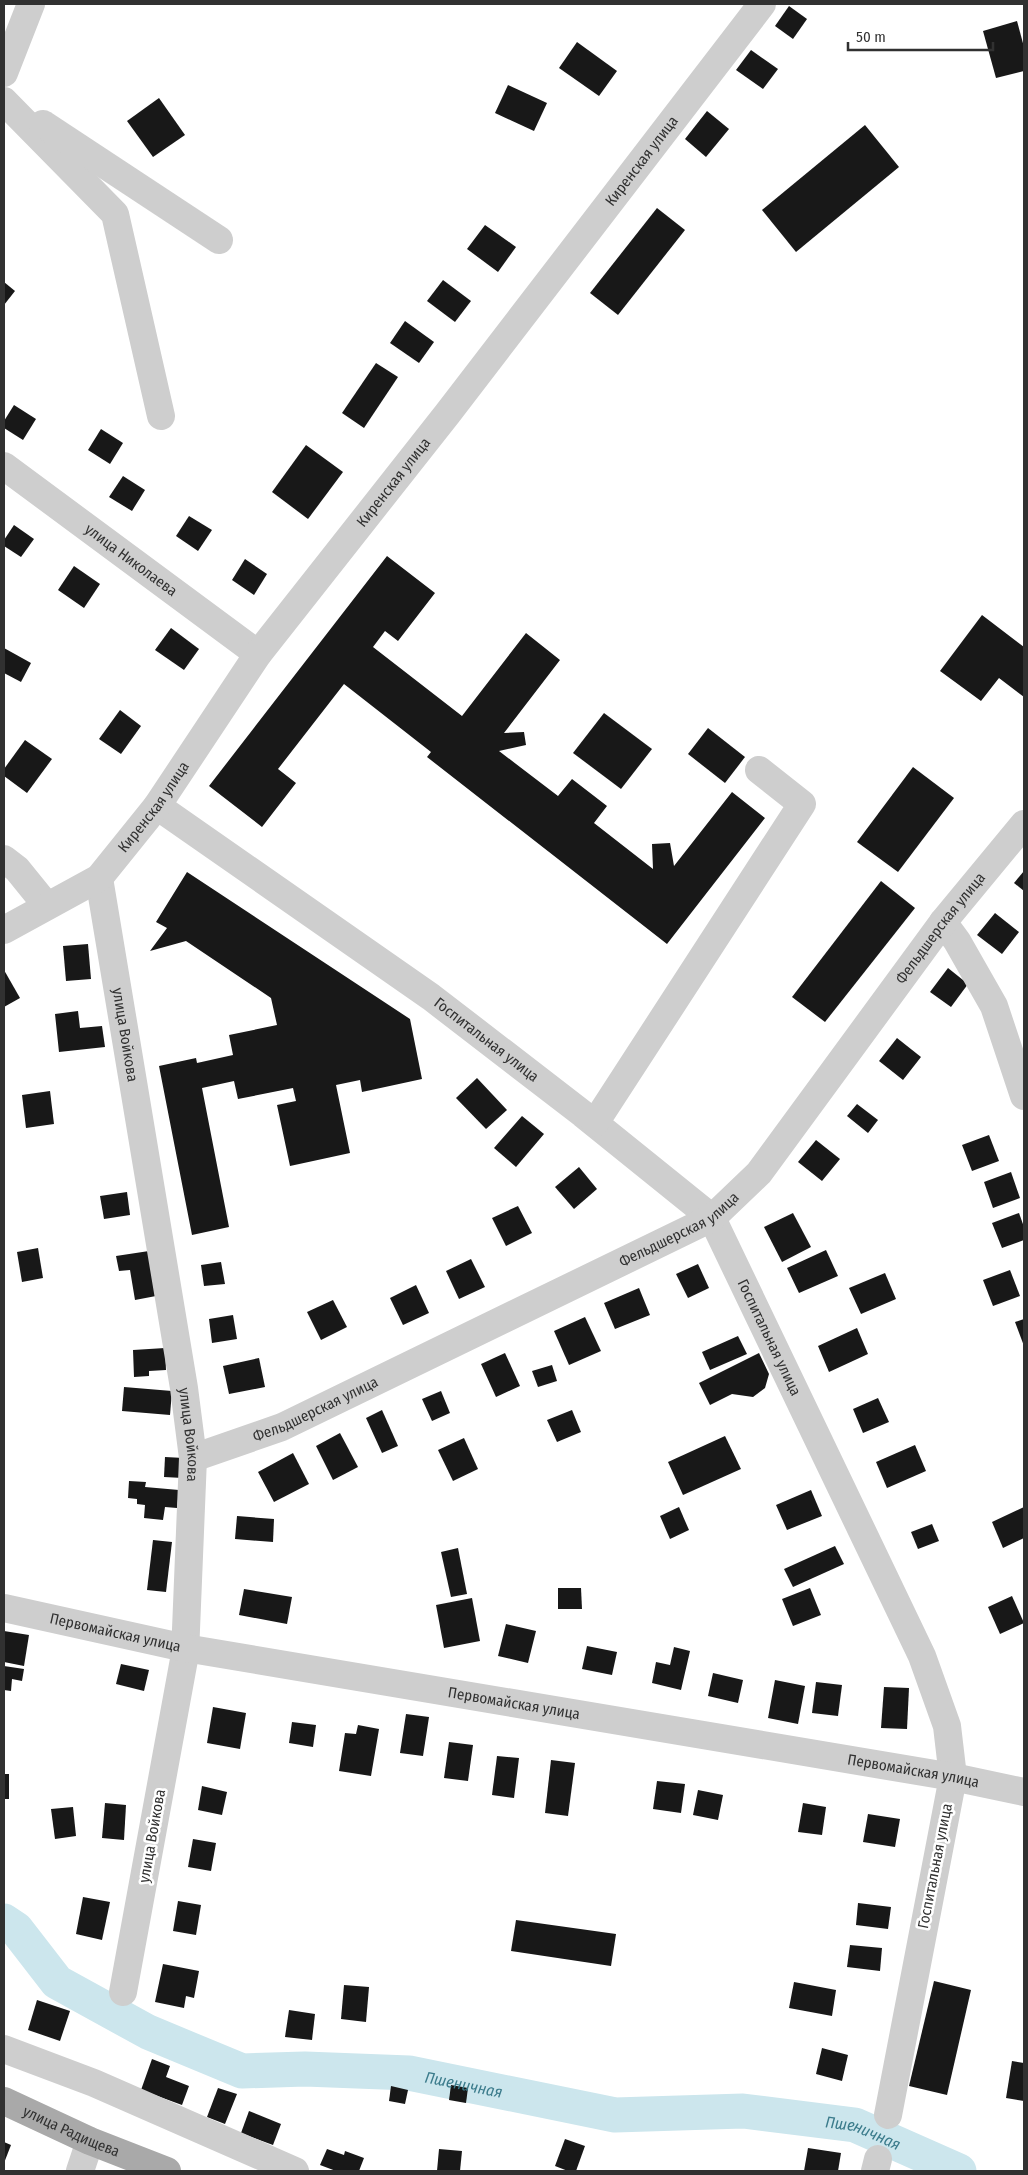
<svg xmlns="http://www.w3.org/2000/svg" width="1028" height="2175" font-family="'Fira Sans Condensed',sans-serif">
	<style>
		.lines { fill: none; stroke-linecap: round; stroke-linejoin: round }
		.river { stroke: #cce6ed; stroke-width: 35 }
		.building { fill: #181818 }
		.minor { stroke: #cecece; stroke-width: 28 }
		.major { stroke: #a9a9a9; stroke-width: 28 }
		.labels { text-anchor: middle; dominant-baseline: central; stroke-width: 5; stroke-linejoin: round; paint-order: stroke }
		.street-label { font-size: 15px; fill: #313131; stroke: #fff }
		.water-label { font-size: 16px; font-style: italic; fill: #3c7c8c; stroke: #fff }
	</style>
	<rect width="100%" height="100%" fill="#fff"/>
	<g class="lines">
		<path class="river" id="s1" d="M4 1921 16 1929 57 1982 148 2032 242 2071 305 2069 409 2073 615 2115 743 2111 855 2125 959 2171"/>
	</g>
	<g class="building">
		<polygon points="789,6 807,19 793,39 775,26"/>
		<polygon points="1017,21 1024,47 1024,71 996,78 983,31"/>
		<polygon points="577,42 617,71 599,96 559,68"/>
		<polygon points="751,50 778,69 763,89 736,70"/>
		<polygon points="508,85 547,103 534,131 495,113"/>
		<polygon points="159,98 185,135 153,157 127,121"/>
		<polygon points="707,111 729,129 706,157 685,139"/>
		<polygon points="865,125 899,167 796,252 762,210"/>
		<polygon points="657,208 685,230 618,315 590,293"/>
		<polygon points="485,225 516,247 498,272 467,249"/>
		<polygon points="443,280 471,301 455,322 427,301"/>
		<polygon points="4,282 15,291 4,305"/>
		<polygon points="405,321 434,342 419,363 390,343"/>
		<polygon points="376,363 398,377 364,428 342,413"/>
		<polygon points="14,405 36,419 23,440 4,428 4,421"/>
		<polygon points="101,429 123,443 110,464 88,450"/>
		<polygon points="306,445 343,472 308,519 272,492"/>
		<polygon points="123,476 145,490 132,511 109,497"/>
		<polygon points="189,516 212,530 198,551 176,536"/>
		<polygon points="14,525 34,539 21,557 4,546 4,540"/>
		<polygon points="387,556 435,593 398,641 385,631 373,647 462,716 526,633 560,660 504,733 524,732 526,745 499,751 558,796 572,779 607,806 594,823 653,869 652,844 670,843 674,866 732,792 765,818 667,944 427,757 431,752 344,684 278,769 296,783 262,827 209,786"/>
		<polygon points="245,559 267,574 254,595 232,580"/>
		<polygon points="74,566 100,584 84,608 58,590"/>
		<polygon points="982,615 1024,647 1024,697 999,678 981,701 940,671"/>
		<polygon points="171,628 199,649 184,670 155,650"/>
		<polygon points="4,648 31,663 21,682 4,673"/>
		<polygon points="120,710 141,726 121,754 99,739"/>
		<polygon points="604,713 652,749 621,789 573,753"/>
		<polygon points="708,728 745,757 725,783 688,754"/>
		<polygon points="25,740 52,759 27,793 4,776 4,769"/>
		<polygon points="913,767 954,798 898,872 857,842"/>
		<polygon points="1024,871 1024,891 1014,883"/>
		<polygon points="187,872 410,1019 422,1079 362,1092 360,1080 336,1085 350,1153 290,1166 277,1105 296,1101 293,1088 238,1099 234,1081 202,1088 229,1227 192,1235 159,1066 196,1058 197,1063 233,1055 229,1035 277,1025 271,998 186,941 150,951 167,928 156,922"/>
		<polygon points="881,881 915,908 825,1022 792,997"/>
		<polygon points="995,913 1019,932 1002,954 977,935"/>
		<polygon points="88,944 91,979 66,981 63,946"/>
		<polygon points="948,968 968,984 951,1007 930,992"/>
		<polygon points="4,970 20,998 4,1007"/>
		<polygon points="78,1011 80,1028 102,1026 105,1047 59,1052 55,1014"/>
		<polygon points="897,1038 921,1057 903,1080 879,1061"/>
		<polygon points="477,1078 507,1110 486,1129 456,1098"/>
		<polygon points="50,1091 54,1124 26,1128 22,1095"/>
		<polygon points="857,1104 878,1120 868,1133 847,1116"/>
		<polygon points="522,1116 544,1134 516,1167 494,1148"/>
		<polygon points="989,1135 999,1161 972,1171 962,1145"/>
		<polygon points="816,1140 840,1159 822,1181 798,1162"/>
		<polygon points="579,1167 597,1189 574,1209 555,1187"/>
		<polygon points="1011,1172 1020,1198 993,1208 984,1182"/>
		<polygon points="127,1192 130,1215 104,1219 100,1196"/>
		<polygon points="518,1206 532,1233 506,1246 492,1218"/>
		<polygon points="793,1213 811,1247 782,1262 764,1227"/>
		<polygon points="1019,1213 1024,1227 1024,1240 1002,1248 992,1223"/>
		<polygon points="38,1248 43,1278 22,1282 17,1252"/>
		<polygon points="826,1250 838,1276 799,1293 787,1268"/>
		<polygon points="149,1251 156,1296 135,1300 130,1270 119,1271 116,1256"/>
		<polygon points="471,1259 485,1287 459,1299 446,1271"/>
		<polygon points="221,1262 225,1284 204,1286 201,1265"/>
		<polygon points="698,1264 709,1288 688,1298 676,1274"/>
		<polygon points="1010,1270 1020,1296 993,1306 983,1280"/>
		<polygon points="885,1273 896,1299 861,1314 849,1288"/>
		<polygon points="416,1285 429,1313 403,1325 390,1298"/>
		<polygon points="639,1288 650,1315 615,1329 604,1303"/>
		<polygon points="333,1300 347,1327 321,1340 307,1312"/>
		<polygon points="233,1315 237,1339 212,1343 209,1319"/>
		<polygon points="585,1317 601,1351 569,1365 554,1331"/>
		<polygon points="1024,1319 1024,1346 1015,1322"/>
		<polygon points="857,1328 868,1354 829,1372 818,1346"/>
		<polygon points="738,1336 747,1354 710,1370 702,1352"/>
		<polygon points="165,1348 166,1370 149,1371 149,1376 134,1377 133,1350"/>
		<polygon points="505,1353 520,1386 496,1397 481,1364"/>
		<polygon points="759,1353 769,1374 765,1388 753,1397 732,1394 710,1405 699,1383"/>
		<polygon points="259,1358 265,1387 229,1394 223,1366"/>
		<polygon points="552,1365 557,1381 538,1387 532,1371"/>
		<polygon points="124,1387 172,1391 170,1415 122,1411"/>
		<polygon points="441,1391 450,1413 432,1421 422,1399"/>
		<polygon points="878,1398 889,1422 863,1433 853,1409"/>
		<polygon points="382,1410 398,1446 382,1453 366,1418"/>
		<polygon points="572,1410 581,1432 557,1442 547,1420"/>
		<polygon points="340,1433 358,1467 333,1480 316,1446"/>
		<polygon points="725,1436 741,1469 683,1495 668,1462"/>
		<polygon points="464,1438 478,1469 453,1481 438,1450"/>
		<polygon points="915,1445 926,1471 887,1488 876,1462"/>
		<polygon points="293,1453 309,1484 274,1502 258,1472"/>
		<polygon points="165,1457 184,1458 183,1478 164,1477"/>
		<polygon points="129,1481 146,1482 145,1487 179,1490 177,1508 165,1507 163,1520 144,1518 145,1505 137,1504 137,1499 128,1498"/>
		<polygon points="811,1490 822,1516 787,1530 776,1505"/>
		<polygon points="679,1507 689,1530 670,1539 660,1516"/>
		<polygon points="1024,1507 1024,1538 1003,1548 992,1522"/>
		<polygon points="237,1516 274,1519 273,1542 235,1539"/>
		<polygon points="932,1524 939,1541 918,1549 911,1532"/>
		<polygon points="153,1540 172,1542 166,1592 147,1590"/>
		<polygon points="835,1546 844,1564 793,1587 784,1569"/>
		<polygon points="458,1548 467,1594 451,1597 441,1552"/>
		<polygon points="558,1588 581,1588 582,1609 558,1609"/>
		<polygon points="810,1588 821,1615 793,1626 782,1599"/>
		<polygon points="244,1589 292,1597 287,1624 239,1615"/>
		<polygon points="1012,1596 1024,1623 1000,1634 988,1607"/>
		<polygon points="472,1598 480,1641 444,1648 436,1605"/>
		<polygon points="506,1624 536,1631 528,1663 498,1656"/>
		<polygon points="4,1631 29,1635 24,1666 4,1662"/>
		<polygon points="587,1646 617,1652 612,1675 582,1669"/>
		<polygon points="674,1647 690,1651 681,1690 652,1683 656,1662 670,1665"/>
		<polygon points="121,1664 149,1670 144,1691 116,1684"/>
		<polygon points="4,1666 24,1669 22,1681 12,1679 11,1691 4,1690"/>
		<polygon points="713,1673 743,1680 738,1703 708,1696"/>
		<polygon points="775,1680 805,1686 798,1724 768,1718"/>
		<polygon points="816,1682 842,1685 838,1716 812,1713"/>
		<polygon points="884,1687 909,1688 907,1729 881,1728"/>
		<polygon points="213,1707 246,1713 240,1749 207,1743"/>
		<polygon points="406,1714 429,1717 423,1756 400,1753"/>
		<polygon points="292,1722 316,1725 313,1747 289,1743"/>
		<polygon points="358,1725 379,1729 371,1776 339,1771 345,1733 356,1734"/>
		<polygon points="449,1742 473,1745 468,1781 444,1778"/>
		<polygon points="497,1756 519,1758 514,1798 492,1795"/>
		<polygon points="551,1760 575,1763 568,1816 545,1813"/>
		<rect x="4" y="1774" width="5" height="25"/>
		<polygon points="657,1781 685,1784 681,1813 653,1809"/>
		<polygon points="202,1786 227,1792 222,1815 198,1810"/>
		<polygon points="698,1790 723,1795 718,1820 693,1815"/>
		<polygon points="105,1803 126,1805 124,1840 102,1838"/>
		<polygon points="803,1803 826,1807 822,1835 798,1832"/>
		<polygon points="73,1807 76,1836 55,1839 51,1809"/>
		<polygon points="868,1814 900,1819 895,1847 863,1842"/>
		<polygon points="193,1839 216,1843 211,1871 188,1867"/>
		<polygon points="83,1897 110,1902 102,1940 76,1934"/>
		<polygon points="178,1901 201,1905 196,1935 173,1931"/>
		<polygon points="858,1903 891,1907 888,1929 856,1925"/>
		<polygon points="516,1920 616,1934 611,1966 511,1951"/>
		<polygon points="850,1945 882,1948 880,1971 847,1967"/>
		<polygon points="163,1964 199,1971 194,1998 186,1996 184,2008 155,2002"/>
		<polygon points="934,1981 971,1990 947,2095 909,2086"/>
		<polygon points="794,1982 836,1990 832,2016 789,2008"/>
		<polygon points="344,1985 369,1987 366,2022 341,2019"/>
		<polygon points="37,2000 70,2011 60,2041 28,2030"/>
		<polygon points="289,2010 315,2014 312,2040 285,2037"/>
		<polygon points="822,2048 848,2055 842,2081 816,2074"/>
		<polygon points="152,2059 170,2066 166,2077 189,2086 182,2105 141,2090"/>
		<polygon points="1012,2061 1024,2063 1024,2101 1006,2098"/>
		<polygon points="451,2085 468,2088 466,2103 449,2100"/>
		<polygon points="391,2086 408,2090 405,2104 389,2101"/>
		<polygon points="218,2088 237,2094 225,2124 207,2117"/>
		<polygon points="249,2111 281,2124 273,2145 241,2133"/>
		<polygon points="565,2139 585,2146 576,2171 568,2171 555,2166"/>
		<polygon points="4,2142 11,2145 4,2163"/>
		<polygon points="808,2148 841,2153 838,2171 804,2171"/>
		<polygon points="327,2149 344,2155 345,2151 364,2158 359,2171 336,2171 320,2165"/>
		<polygon points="439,2149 462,2151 460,2171 437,2171"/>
	</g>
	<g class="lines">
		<g class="minor">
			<polyline points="4,73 31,4"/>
			<polyline points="4,101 115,214 161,416"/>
			<polyline points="43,124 219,240"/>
			<path id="s2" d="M4 466 258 654"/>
			<path id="s3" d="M157 806 431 997 583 1114 712 1218 922 1656 947 1726 953 1777 888 2115"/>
			<polyline points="4,859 17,869 47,906"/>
			<path id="s4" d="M99 878 184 1388 193 1458 185 1654 123 1992"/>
			<polyline points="943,922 957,941 994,1006 1024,1096"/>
			<path id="s5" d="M4 930 99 878 157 806 258 654 448 413 762 4"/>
			<polyline points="595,1123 802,804 759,770"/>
			<path id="s6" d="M193 1458 282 1427 712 1218 759 1173 943 922 1024 824"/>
			<path id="s7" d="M4 1608 185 1648 953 1777 1024 1792"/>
			<polyline points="4,2049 94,2083 295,2171"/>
			<polyline points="80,2171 90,2141"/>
			<polyline points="875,2171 878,2159"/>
		</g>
		<path class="major" id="s8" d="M4 2101 90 2141 167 2171"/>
	</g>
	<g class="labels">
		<g class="street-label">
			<text stroke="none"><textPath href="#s5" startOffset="1008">Киренская улица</textPath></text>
			<text stroke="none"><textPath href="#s5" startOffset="602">Киренская улица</textPath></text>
			<text stroke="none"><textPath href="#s2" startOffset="158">улица Николаева</textPath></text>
			<text stroke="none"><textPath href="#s5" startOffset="198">Киренская улица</textPath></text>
			<text stroke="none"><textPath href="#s6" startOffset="942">Фельдшерская улица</textPath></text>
			<text stroke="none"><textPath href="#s4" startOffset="159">улица Войкова</textPath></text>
			<text stroke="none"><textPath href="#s3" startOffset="404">Госпитальная улица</textPath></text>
			<text stroke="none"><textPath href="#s6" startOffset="538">Фельдшерская улица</textPath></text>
			<text stroke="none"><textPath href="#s3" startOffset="824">Госпитальная улица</textPath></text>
			<text stroke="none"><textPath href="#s6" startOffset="132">Фельдшерская улица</textPath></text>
			<text stroke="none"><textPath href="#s4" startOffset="564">улица Войкова</textPath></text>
			<text stroke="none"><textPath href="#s7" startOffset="114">Первомайская улица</textPath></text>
			<text stroke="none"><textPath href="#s7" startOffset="519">Первомайская улица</textPath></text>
			<text stroke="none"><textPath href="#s7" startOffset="924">Первомайская улица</textPath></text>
			<text transform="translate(152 1836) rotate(-80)">улица Войкова</text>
			<text transform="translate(935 1866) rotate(-79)">Госпитальная улица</text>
			<text stroke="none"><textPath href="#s8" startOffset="74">улица Радищева</textPath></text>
		</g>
		<g class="water-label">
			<text stroke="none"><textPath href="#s1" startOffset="510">Пшеничная</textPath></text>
			<text stroke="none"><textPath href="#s1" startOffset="915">Пшеничная</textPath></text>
		</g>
	</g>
	<rect width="1028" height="2175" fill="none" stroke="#313131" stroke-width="10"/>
	<path d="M848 42v8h145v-8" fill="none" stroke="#313131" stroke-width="2.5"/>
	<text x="856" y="42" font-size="15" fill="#313131" stroke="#ffffff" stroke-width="4" paint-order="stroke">50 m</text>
</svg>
